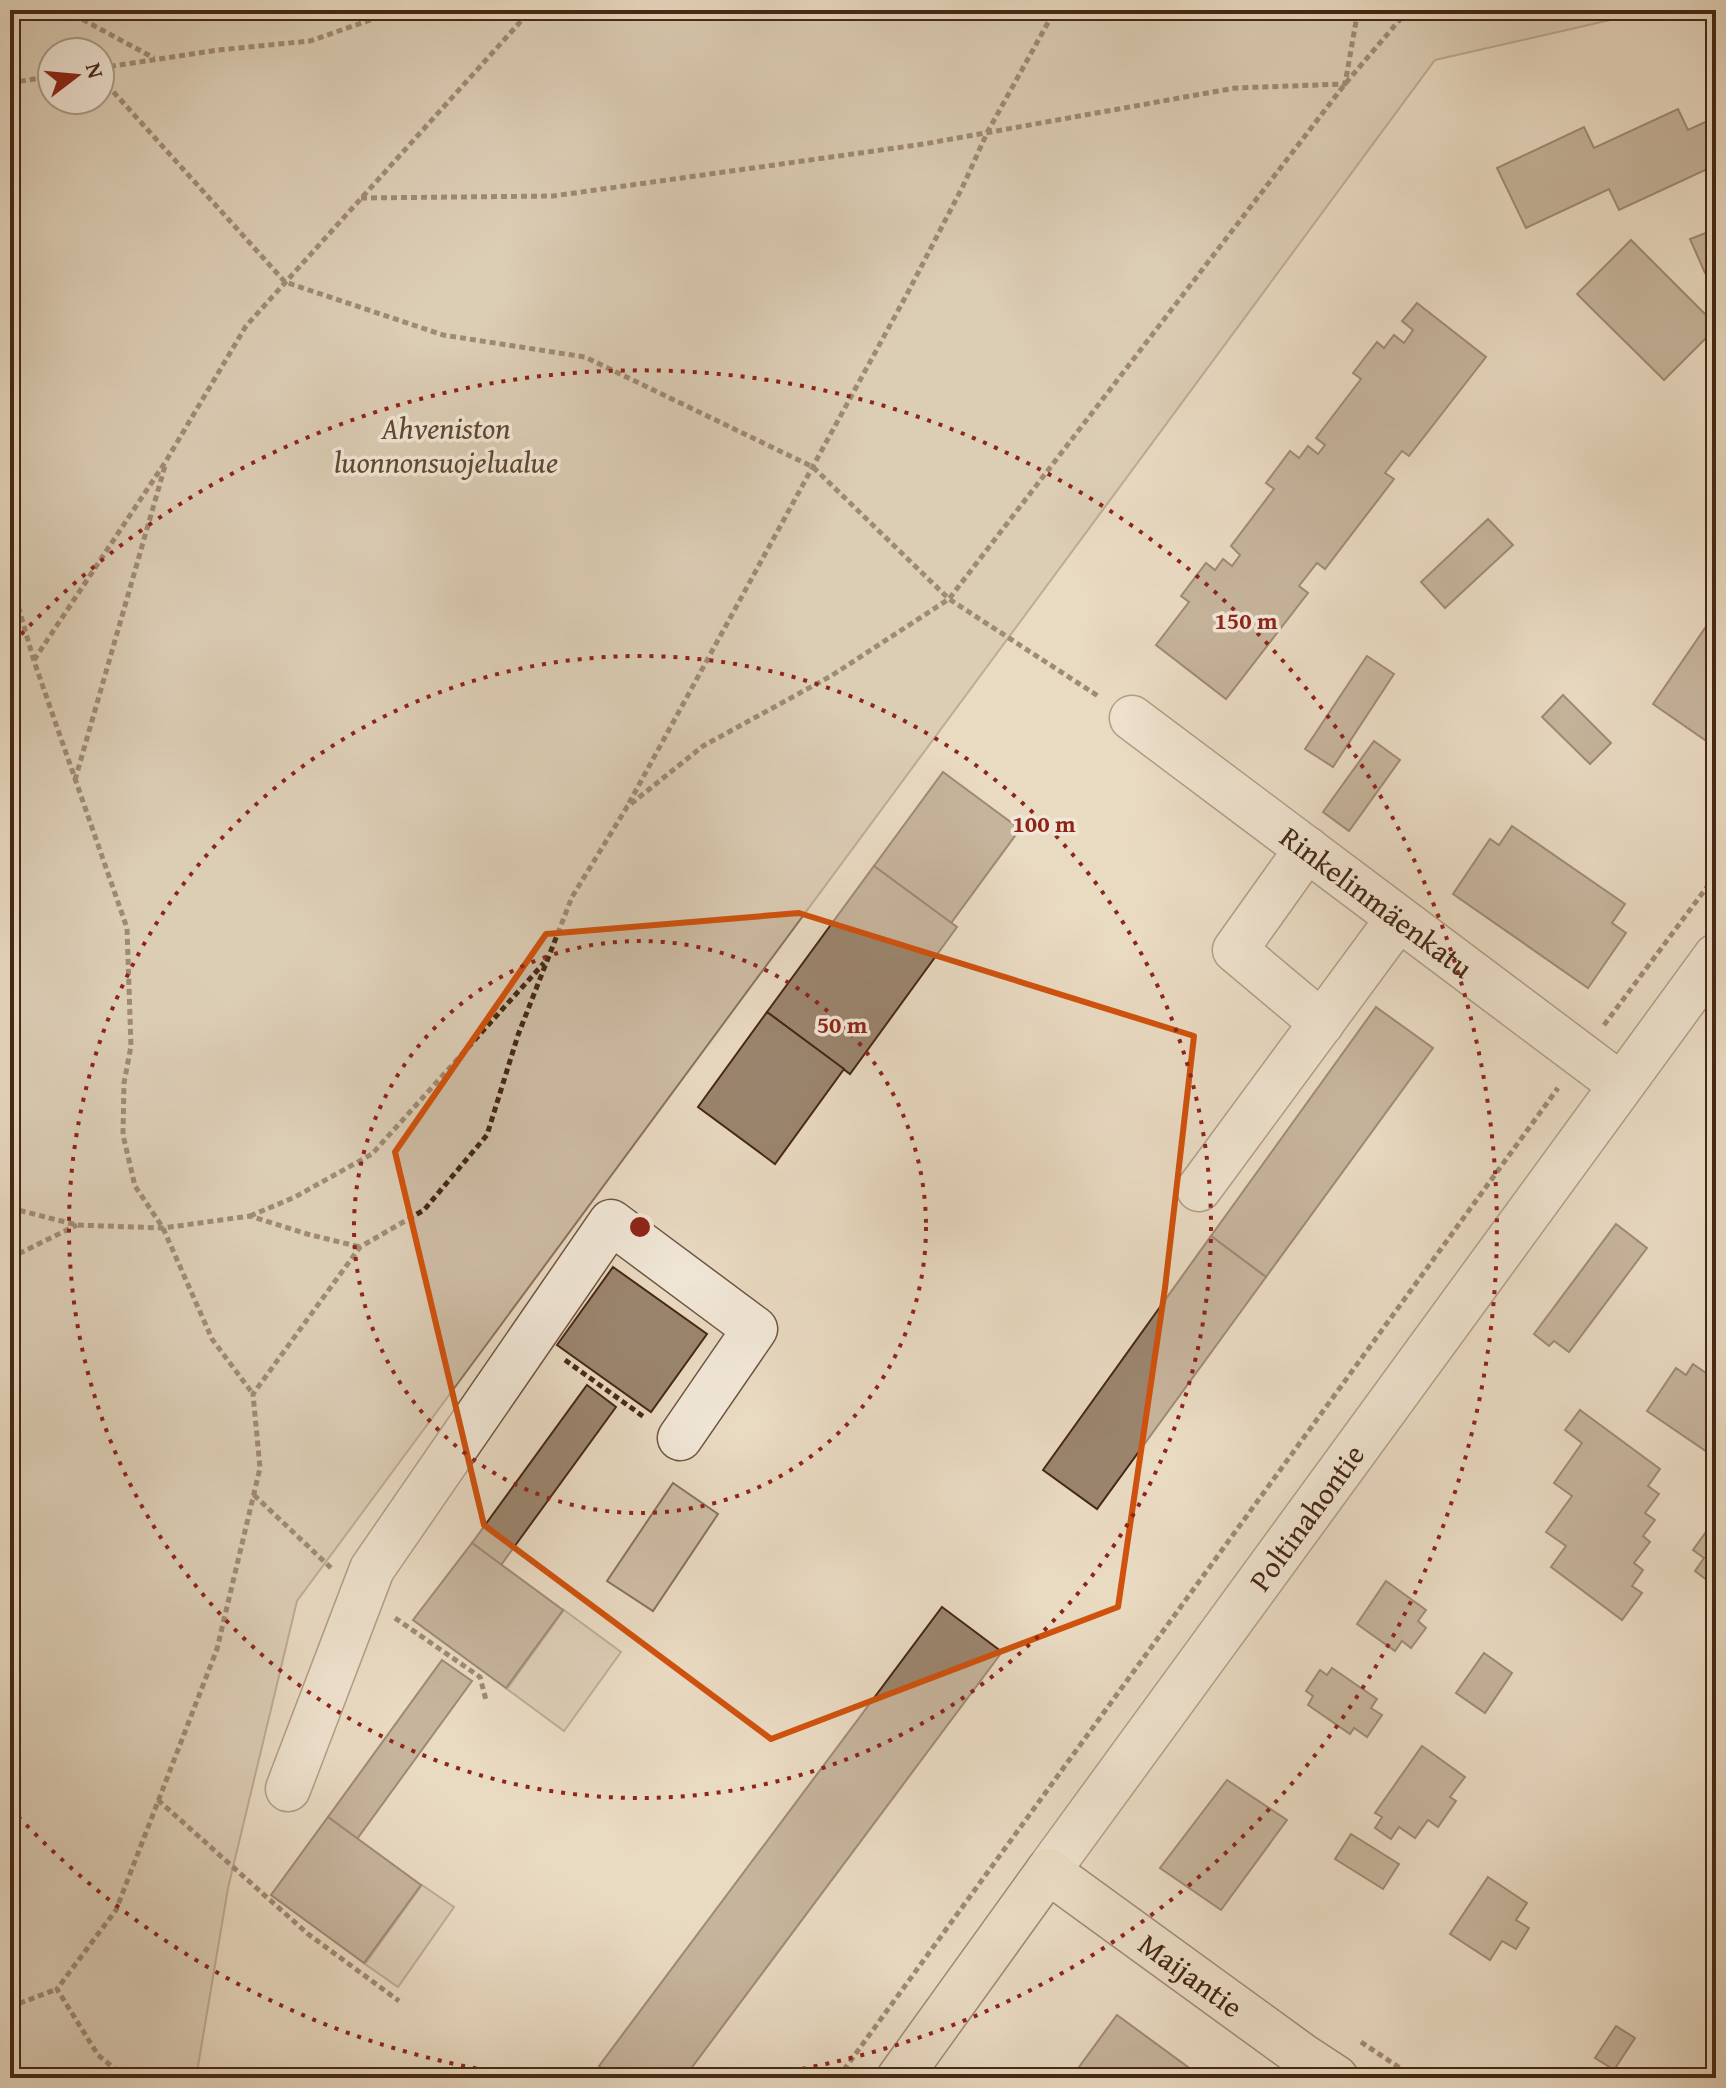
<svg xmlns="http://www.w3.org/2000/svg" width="1726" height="2088" font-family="'Gentium Book Plus',serif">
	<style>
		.green { fill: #cdbca4; stroke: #8a725c; stroke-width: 2; fill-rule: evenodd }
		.building { fill: #9b856e; stroke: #462813; stroke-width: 2 }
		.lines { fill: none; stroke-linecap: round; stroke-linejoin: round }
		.minor-casing { stroke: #6f543f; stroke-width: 47 }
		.major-casing { stroke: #462813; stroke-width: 47 }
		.path { stroke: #462813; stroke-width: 5; stroke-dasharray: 6 4; stroke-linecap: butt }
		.minor { stroke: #f1e7d7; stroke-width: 44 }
		.major { stroke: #e9dac2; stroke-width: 44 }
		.marked { fill: none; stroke: #d0520d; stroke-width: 6; stroke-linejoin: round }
		.ring { fill: none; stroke: #8f2418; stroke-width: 4; stroke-dasharray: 4 8 }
		.labels { text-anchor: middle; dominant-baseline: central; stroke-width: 7; stroke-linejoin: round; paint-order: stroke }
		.park-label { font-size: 30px; font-style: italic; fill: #614630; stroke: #f1e7d7 }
		.street-label { font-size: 30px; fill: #462813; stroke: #f1e7d7 }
		.centre { fill: #8f2418; stroke: #f1e7d7; stroke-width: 4 }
		.ring-label { font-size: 24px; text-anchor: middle; font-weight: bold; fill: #8f2418; stroke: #f1e7d7; stroke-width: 7; stroke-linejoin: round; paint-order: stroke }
	</style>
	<rect width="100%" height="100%" fill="#e9dac2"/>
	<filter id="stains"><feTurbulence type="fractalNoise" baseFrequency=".0025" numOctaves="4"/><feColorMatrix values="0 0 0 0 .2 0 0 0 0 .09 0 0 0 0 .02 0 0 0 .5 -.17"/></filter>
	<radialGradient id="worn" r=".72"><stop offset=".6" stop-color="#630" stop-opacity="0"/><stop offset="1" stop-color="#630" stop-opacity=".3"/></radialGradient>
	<g class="green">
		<path d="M10 10H1654L1435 60 297 1601 228 1888 196 2078H10ZM52 52H100V100H52Z"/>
		<polygon points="673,1483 718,1514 653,1611 607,1581"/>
		<polygon points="564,1610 621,1652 564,1731 507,1689"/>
		<polygon points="422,1885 454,1907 398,1987 365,1964"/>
	</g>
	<g class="building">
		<polygon points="1678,109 1688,130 1716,117 1716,190 1705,170 1619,210 1609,189 1526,228 1497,168 1584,127 1594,148"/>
		<polygon points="1716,229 1716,268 1705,273 1690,239"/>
		<polygon points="1631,240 1716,325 1716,328 1664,380 1577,294"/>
		<polygon points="1417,303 1486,357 1409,456 1402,451 1385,473 1394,479 1325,569 1317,563 1299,586 1308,593 1226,699 1156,645 1189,602 1181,596 1206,563 1215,570 1223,559 1232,566 1240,555 1231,546 1274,489 1266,483 1290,451 1299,458 1308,446 1318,454 1325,445 1316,438 1361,379 1353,373 1377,342 1384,348 1394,335 1404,343 1413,330 1402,321"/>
		<polygon points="1488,519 1513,545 1445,608 1421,582"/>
		<polygon points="1716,612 1716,745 1715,747 1653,704"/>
		<polygon points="1367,656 1394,674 1333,767 1305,749"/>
		<polygon points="1563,695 1611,743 1590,764 1542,717"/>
		<polygon points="1374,741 1400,760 1349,831 1323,812"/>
		<polygon points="943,772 1020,829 951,923 874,866"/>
		<polygon points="1512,826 1625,904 1612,923 1626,933 1588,988 1453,894 1490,839 1499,845"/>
		<polygon points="874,866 957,927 850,1074 767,1012"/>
		<polygon points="1376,1007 1433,1048 1266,1277 1211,1236"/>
		<polygon points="767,1012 844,1069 775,1164 698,1107"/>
		<polygon points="1616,1224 1647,1248 1569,1352 1554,1341 1549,1346 1534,1334"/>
		<polygon points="1211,1236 1266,1277 1097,1509 1043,1470"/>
		<polygon points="613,1267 707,1334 651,1412 557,1345"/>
		<polygon points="1693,1364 1716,1380 1716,1458 1647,1411 1676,1368 1686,1375"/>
		<polygon points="587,1385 616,1407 501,1565 472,1543"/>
		<polygon points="1580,1410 1660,1469 1648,1486 1659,1494 1645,1513 1655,1520 1643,1536 1650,1542 1634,1563 1643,1570 1632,1586 1642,1593 1622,1620 1551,1567 1566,1546 1546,1532 1572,1496 1554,1483 1582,1443 1565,1430"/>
		<polygon points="1716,1518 1716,1587 1695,1571 1704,1558 1693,1550"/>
		<polygon points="472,1543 563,1610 506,1688 413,1620"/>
		<polygon points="1386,1581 1426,1610 1418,1621 1426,1628 1411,1648 1402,1641 1395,1651 1357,1624"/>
		<polygon points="942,1607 1002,1652 684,2078 615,2078 599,2066"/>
		<polygon points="1484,1653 1512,1673 1485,1713 1456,1693"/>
		<polygon points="442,1660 472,1681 357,1839 328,1817"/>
		<polygon points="1332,1668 1377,1699 1371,1708 1382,1715 1367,1737 1354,1728 1350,1734 1308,1705 1313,1696 1306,1691 1320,1670 1327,1675"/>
		<polygon points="1422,1746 1465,1777 1450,1797 1456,1801 1438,1827 1428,1820 1415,1838 1399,1827 1391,1839 1375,1828 1382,1817 1375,1813"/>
		<polygon points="1227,1780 1287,1820 1221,1910 1160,1868"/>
		<polygon points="328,1817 421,1885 364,1963 271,1895"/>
		<polygon points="1351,1834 1399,1864 1383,1889 1335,1859"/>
		<polygon points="1488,1877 1527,1903 1516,1920 1529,1928 1516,1949 1502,1941 1490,1960 1450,1934"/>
		<polygon points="1117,2015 1203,2078 1071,2078"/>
		<polygon points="1616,2026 1635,2038 1614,2070 1595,2058"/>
	</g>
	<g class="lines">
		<g class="minor-casing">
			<g id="minor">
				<path id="s1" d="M1132 718 1621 1085"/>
				<polyline points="1307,849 1235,950 1322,1023"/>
				<polyline points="1199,1189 1398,919"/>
				<polyline points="288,1789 372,1569 611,1222 755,1329 680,1438"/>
				<path id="s2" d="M1048 1871 1716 956"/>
			</g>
		</g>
		<g class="major-casing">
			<g id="major">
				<path id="s3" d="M899 2078 1048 1871 1304 2057 1336 2078"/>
			</g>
		</g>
		<g class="path">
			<polyline points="65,10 154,58"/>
			<polyline points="100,68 218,50 310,41 399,10"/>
			<polyline points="100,77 285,282 443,335 585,357 813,467 949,599 1098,696"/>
			<polyline points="10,83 52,76"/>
			<polyline points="361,198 553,196 924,144 1235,88 1345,84 1358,10"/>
			<polyline points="10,578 34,661 127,928 131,1046 124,1083 123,1135 135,1186 163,1228 212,1339 253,1394"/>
			<polyline points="34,660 166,461 246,326 531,10"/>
			<polyline points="75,780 165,466"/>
			<polyline points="629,803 906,296 963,186 987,133 1055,10"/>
			<polyline points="1604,1025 1716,875"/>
			<polyline points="10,1208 77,1225 163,1228 250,1216 307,1234 360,1247"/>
			<polyline points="250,1216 295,1197 372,1154 544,963"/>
			<polyline points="10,1258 77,1225"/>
			<polyline points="565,1360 644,1417"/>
			<polyline points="254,1495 331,1568"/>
			<polyline points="395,1618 480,1677 486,1700"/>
			<polyline points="158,1800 308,1934 399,2001"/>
			<polyline points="10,2007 57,1989"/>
			<polyline points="1361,2042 1415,2078"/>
			<polyline points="126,2078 98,2055 57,1989 116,1910 217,1649 260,1468 253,1394 360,1247 424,1210 487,1135 518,1035 572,897 627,807 703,746 831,676 949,599 1345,84 1408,10"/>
			<polyline points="838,2078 1558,1088"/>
		</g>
		<use href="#minor" class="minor"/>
		<use href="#major" class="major"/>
	</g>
	<path d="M0 0H1726V2088H0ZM799 913 1194 1036 1165 1288 1118 1607 771 1739 484 1525 395 1152 546 934Z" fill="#e9dac2" fill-opacity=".55" fill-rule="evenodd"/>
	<path class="marked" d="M799 913 1194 1036 1165 1288 1118 1607 771 1739 484 1525 395 1152 546 934Z"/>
	<g class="ring">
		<circle cx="640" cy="1227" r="286"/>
		<circle cx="640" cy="1227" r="571"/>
		<path d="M536 2078A857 857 0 0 1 13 1811M13 643A857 857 0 1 1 744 2078"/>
	</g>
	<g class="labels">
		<g class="park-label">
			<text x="446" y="428">Ahveniston<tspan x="446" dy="34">luonnonsuojelualue</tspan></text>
		</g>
		<g class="street-label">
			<text stroke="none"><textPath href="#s1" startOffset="306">Rinkelinmäenkatu</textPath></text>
			<text stroke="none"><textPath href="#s2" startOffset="438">Poltinahontie</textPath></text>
			<text stroke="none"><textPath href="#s3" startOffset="432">Maijantie</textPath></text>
		</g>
	</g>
	<circle cx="640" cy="1227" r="12" class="centre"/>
	<g class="ring-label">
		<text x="1246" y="629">150 m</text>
		<text x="1044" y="832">100 m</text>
		<text x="842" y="1033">50 m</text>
	</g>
	<rect width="1726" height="2088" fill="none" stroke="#e9dac2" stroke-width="40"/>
	<rect x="12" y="12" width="1702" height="2064" fill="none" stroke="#462813" stroke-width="4"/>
	<rect x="20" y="20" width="1686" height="2048" fill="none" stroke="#462813" stroke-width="2"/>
	<g transform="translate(76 76) rotate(74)"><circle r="38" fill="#f1e7d7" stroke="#ad9b89" stroke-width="2"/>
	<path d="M0-6L14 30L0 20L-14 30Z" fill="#8f2418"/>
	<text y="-12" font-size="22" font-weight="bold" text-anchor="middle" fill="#462813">N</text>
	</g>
	<rect width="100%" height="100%" filter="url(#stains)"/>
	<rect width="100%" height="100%" fill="url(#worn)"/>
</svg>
